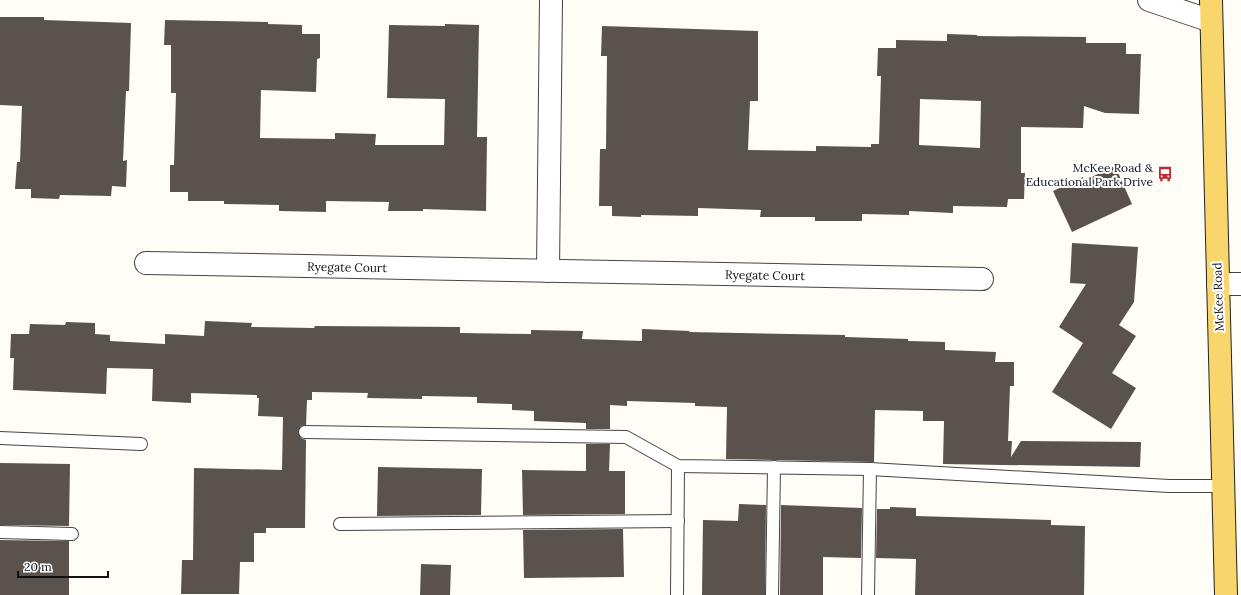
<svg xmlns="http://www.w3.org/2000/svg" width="1241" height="595" font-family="Lora,serif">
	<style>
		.building { fill: #5a524d; fill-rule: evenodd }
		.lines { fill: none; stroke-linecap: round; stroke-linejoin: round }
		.service-casing { stroke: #444; stroke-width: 14 }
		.minor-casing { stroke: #444; stroke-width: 24 }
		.tertiary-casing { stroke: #444; stroke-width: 24 }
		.primary-casing { stroke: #222; stroke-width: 24 }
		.service { stroke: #fff; stroke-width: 12 }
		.minor { stroke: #fff; stroke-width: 22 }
		.tertiary { stroke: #fff; stroke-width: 22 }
		.primary { stroke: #f9d66b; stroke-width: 22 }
		.labels { text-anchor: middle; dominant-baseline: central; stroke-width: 4; stroke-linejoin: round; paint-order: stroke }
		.poi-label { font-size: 12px; fill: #111; stroke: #fff; text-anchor: end }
		.street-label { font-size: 12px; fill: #111; stroke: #fff }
	</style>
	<rect width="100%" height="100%" fill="#fffdf5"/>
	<g class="building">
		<polygon points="0,17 44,17 44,20 131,23 129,91 126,91 123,161 127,160 126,187 112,186 111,196 60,195 59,199 31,198 31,189 15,189 17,162 20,162 22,106 0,105"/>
		<polygon points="165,20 268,22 268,24 302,25 302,34 320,34 320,58 317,59 316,92 261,90 260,138 335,139 335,133 376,134 375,145 444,145 445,99 387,98 389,25 445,26 445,24 479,25 477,137 487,137 486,211 423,209 423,211 388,211 389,202 326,201 326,212 279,211 279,205 224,204 224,201 188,201 188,192 170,192 170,165 174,165 176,93 171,93 171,45 164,45"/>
		<path d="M602 26 758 31V101H750L748 150 816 151V146L871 147V144H879L881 76H877L878 48H896V40L947 41V34L977 35V36L1086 37V43H1126V54H1141L1139 114 1105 113 1084 106 1083 128 1021 127V173H1025L1024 199H1008L1007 207 953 206V213L909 211V215L862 214V221H815V217H760L761 210 698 208V216L641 215V217L612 216V206H599L600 149H606L607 56H601ZM920 99 981 101 980 148 919 145Z"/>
		<polygon points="1115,166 1132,204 1072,232 1053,191 1083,177 1083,181"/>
		<polygon points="1072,243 1138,247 1134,302 1119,325 1136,336 1112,373 1136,388 1111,429 1052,392 1083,343 1059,327 1086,284 1070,283"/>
		<polygon points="205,321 252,323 251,327 314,328 315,326 460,327 460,333 531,334 531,330 583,331 582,339 642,341 642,329 690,331 689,332 845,335 845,337 908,339 908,341 945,342 945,350 996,352 995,362 1014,362 1014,386 1010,386 1008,441 1012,441 1011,457 1021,441 1141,442 1140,467 943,464 944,421 923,421 923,411 875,410 874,462 726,459 727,407 695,406 695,403 627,401 627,406 610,405 610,429 586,429 586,423 534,421 534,411 512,410 512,404 477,403 477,397 422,396 422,399 367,398 368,393 312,392 312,400 307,400 306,425 301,426 298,432 301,438 306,440 305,528 266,528 266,533 254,533 254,562 240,562 239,594 181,594 182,560 193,560 194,468 282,470 283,417 258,416 259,398 257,398 257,395 191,393 191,403 152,401 153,369 107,368 106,394 13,390 14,358 10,358 11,334 29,334 30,324 65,325 66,322 95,323 95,334 110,335 110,341 165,344 165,334 204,336"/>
		<polygon points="586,444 610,444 609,471 625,471 625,514 523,515 522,470 586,471"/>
		<polygon points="0,463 70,464 69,526 0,525"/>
		<polygon points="378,467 482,469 481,515 377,516"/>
		<polygon points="739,504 766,505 765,595 702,595 703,520 738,521"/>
		<polygon points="781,505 862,508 861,558 823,557 823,595 780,595"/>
		<polygon points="890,507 916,508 916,516 1051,520 1051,525 1085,526 1084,595 915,595 916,559 876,558 877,509 890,509"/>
		<polygon points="623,529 624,577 524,578 523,530"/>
		<polygon points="0,540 69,541 69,595 0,595"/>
		<polygon points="421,564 451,565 450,595 420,595"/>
	</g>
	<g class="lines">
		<g class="service-casing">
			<g id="service">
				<polyline points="305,432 626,437 678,466 870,469 1169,486 1223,486"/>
				<polyline points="0,438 141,444"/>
				<polyline points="340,524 678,521"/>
				<polyline points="0,532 72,534"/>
				<polyline points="677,595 678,466"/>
				<polyline points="772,595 774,467"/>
				<polyline points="868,595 870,469"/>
			</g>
		</g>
		<g class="minor-casing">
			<g id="minor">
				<polyline points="146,263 982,279"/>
				<polyline points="548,271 551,0"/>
			</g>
		</g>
		<g class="tertiary-casing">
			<g id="tertiary">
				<polyline points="1149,0 1211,21"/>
				<polyline points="1218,284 1241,284"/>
			</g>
		</g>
		<g class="primary-casing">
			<polyline id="primary" points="1211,0 1226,595"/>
		</g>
		<use href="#service" class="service"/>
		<use href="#minor" class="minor"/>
		<use href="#tertiary" class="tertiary"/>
		<use href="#primary" class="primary"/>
	</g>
	<defs>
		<g id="bus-bare" transform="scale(1.2)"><path d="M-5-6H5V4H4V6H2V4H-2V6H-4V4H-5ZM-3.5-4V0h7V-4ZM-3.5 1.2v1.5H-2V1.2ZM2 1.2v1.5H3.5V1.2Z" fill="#c4262e" stroke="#fff" stroke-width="2.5" paint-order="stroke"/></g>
	</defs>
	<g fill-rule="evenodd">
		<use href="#bus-bare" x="1165" y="174"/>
	</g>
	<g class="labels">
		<g class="poi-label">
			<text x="1153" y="167">McKee Road &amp;<tspan x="1153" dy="14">Educational Park Drive</tspan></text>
		</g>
		<g class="street-label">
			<text transform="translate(347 267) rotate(1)">Ryegate Court</text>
			<text transform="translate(765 275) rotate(1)">Ryegate Court</text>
			<text transform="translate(1218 297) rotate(-92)">McKee Road</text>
		</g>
	</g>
	<path d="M18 571v6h90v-6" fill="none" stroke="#111111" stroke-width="2"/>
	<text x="24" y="571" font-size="12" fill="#111111" stroke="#ffffff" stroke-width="3" paint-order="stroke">20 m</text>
</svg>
